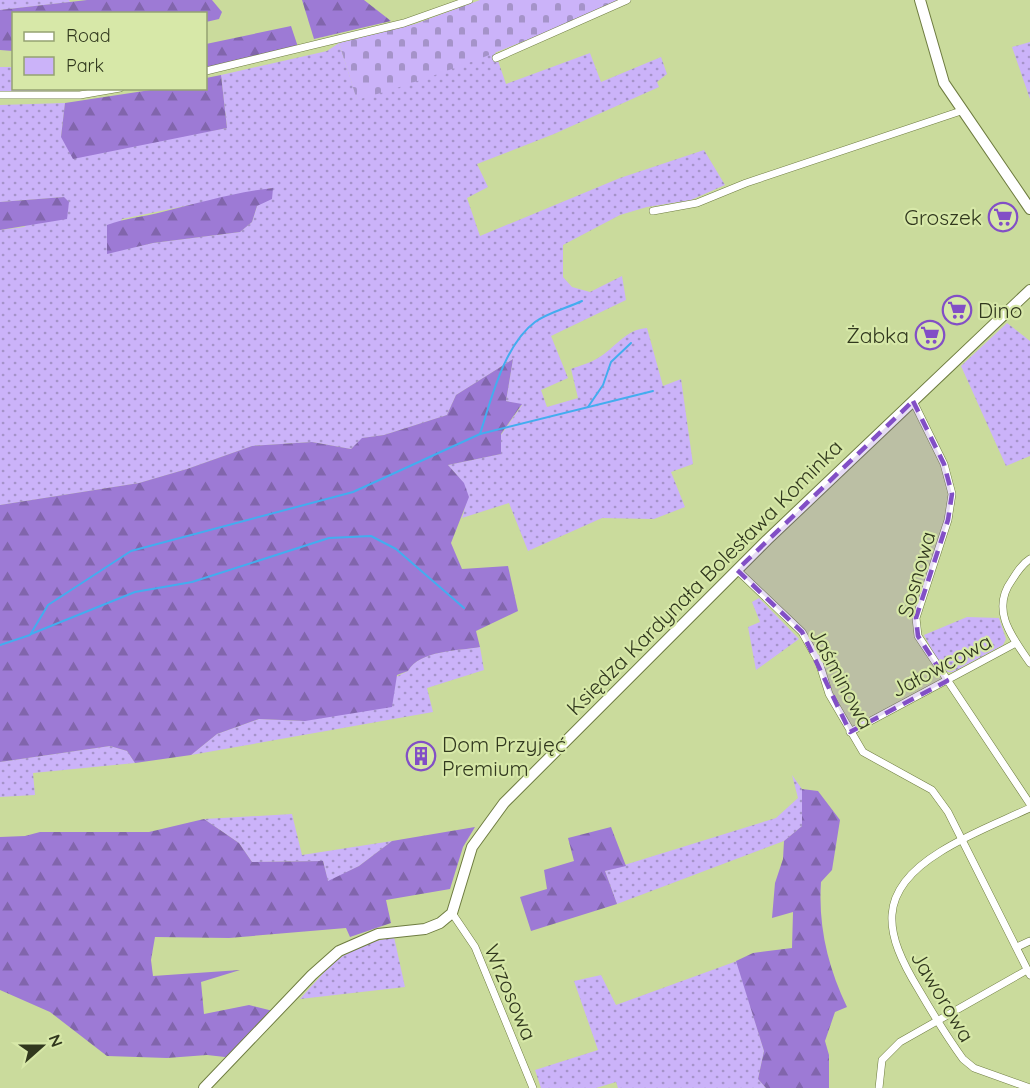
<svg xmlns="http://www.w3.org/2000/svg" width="1030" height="1088" font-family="Quicksand,sans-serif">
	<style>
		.green { fill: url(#green-dots); fill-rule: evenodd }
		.forest { fill: url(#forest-firs) }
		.cemetery { fill: url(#cemetery-stones) }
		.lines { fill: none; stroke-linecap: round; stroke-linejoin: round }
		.stream { stroke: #43adef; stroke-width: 2 }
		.street-casing { stroke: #6e7c40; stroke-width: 8 }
		.secondary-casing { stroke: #6e7c40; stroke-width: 12 }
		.street { stroke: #fff; stroke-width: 7 }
		.secondary { stroke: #fff; stroke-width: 10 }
		.marked { fill: #824fc6; fill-opacity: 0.2; stroke: #824fc6; stroke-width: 4.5; stroke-dasharray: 12 8; stroke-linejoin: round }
		.labels { text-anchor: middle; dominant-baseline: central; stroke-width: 4.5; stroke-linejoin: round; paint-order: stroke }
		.poi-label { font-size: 21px; fill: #31381e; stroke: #d7e8a8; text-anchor: end }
		.street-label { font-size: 21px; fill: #31381e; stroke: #d7e8a8 }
	</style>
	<defs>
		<pattern id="green-dots" width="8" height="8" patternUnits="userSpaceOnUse" patternTransform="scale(1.5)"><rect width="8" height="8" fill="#cbb3f9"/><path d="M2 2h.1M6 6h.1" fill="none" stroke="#a593c9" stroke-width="1.8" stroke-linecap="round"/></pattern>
		<pattern id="forest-firs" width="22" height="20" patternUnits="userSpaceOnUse" patternTransform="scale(1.5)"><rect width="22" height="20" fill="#9d7ad5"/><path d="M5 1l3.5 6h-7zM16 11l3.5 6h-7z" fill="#8165ac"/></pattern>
		<pattern id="cemetery-stones" width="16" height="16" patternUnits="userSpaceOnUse" patternTransform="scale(1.5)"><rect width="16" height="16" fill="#cbb3f9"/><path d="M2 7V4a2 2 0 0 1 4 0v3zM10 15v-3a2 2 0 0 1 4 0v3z" fill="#a593c9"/></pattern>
	</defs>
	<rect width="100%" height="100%" fill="#cadb9c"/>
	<g class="green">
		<polygon points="0,0 69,0 70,2 0,10"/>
		<polygon points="1030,42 1030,99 1012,47"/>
		<path d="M339 43 357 99 495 52 506 84 590 53 601 82 661 57 667 74 657 82 659 87 554 134 477 164 488 187 467 198 480 236 620 178 704 150 725 185 691 200 647 207 620 215 563 245V277L572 287 590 292 622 276 626 300 551 336 568 378 541 390 547 407 578 398 571 369C579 366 590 363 598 358 614 349 626 329 647 328L663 386 681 379 693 464 671 472 685 507 654 519 602 518 528 551 509 503 462 518C471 490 467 486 448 465L501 454V435L522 405 506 401 513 359 456 395 447 415 384 435 363 438 351 449 312 442 252 446 187 469 139 483 0 505V230L24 227 64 197 0 202V105L65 103 61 137 149 142 227 128 221 75 327 51ZM272 188 257 206 252 222 240 232 153 243 107 253 122 219Z"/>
		<polygon points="0,67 13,67 14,88 59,90 0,92"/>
		<polygon points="1007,323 1030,341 1030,456 1006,466 961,366"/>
		<polygon points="759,598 799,639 756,670 748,627 760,622 752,602"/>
		<polygon points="967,617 999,618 1006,639 1003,645 953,672 948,672 939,663 924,635"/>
		<path d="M480 647 484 670 427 688 433 712 191 755 217 734 259 719 305 721 408 671C420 650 457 651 480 647Z"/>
		<polygon points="110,746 127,751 135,763 33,773 35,795 0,797 0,762"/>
		<polygon points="792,775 802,789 802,826 784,841 617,904 605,871 776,818 798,798"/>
		<polygon points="292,814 302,855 392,841 359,866 328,882 323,861 252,862 239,843 204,819"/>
		<path d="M394 937 405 987 300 999C334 962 342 947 394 937Z"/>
		<polygon points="737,961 764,1051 758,1079 766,1088 618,1088 616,1082 596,1088 541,1088 535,1070 598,1050 574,981 601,975 616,1005"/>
	</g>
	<g class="forest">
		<polygon points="87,0 212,0 222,12 219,19 206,22 206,14 14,14 13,51 0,50 0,10"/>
		<polygon points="302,0 364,0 391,21 314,39"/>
		<polygon points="291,26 298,47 206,69 206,44"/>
		<polygon points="221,75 227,128 73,159 61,137 65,103 157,89 206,88 206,78"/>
		<path d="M273 188 272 199 257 206 252 222 240 232 153 243 107 254V225C125 218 143 217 162 212 199 203 235 192 273 188Z"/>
		<polygon points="64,197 69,202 67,219 0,230 0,202"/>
		<path d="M513 359 506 401 522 404 501 434V454L448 465 464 483 469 497 451 543 462 569 508 566 518 611 476 631 480 647C458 651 420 650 408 671L397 675 392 707 305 721 259 719 217 734 191 755 135 763 127 751 110 746 0 762V505L139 483 187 469 252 446 312 442 351 449 362 438 384 435 447 415 456 395Z"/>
		<path d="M802 789 818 791 840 820 832 870 821 882C818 926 828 967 847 1007L835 1012 825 1041 829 1055V1088H766L758 1079 764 1051 736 961 753 953 792 948 793 912 772 918 775 883 783 859 784 841 802 826Z"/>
		<polygon points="204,819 239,843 252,862 323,861 328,881 359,866 392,841 475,827 463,847 450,889 386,900 391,923 350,937 346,928 229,938 155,937 151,960 153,976 240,970 201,982 204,1014 249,1005 277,1012 234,1058 207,1055 167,1058 107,1056 50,1012 0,990 0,837 25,836 40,832 149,832"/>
		<polygon points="611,827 626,866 605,871 617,904 531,931 520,897 547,889 544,870 574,861 568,838"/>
	</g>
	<path class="cemetery" d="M480 0H621C534 38 448 74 357 100L339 43 415 24Z"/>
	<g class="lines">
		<g class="stream">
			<polyline points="588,407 603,385 611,362 631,343"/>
			<path d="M480 434C491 400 504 345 535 322 547 313 567 308 582 301"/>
			<polyline points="31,634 135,592 192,582 329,538 371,536 396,549 464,608"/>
			<polyline points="0,645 30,635 48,605 131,551 353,492 480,434 653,391"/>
		</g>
		<g class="street-casing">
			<g id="street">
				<polyline points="496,58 627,0"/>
				<polyline points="206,71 404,23 469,0"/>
				<polyline points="0,95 80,95 120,88"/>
				<polyline points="653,211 697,203 746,183 961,111"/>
				<polyline points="913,401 944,464 952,494 948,520 916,618 918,636 1030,804"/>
				<path d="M1030 559C1022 564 1017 572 1012 580 990 610 1012 637 1030 663"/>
				<polyline points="737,570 802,632 819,662 829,694 863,752 932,790 948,812 1030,975"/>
				<polyline points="850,732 1016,643"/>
				<path d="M1030 808C1000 822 968 834 940 852 875 892 884 933 919 990 933 1014 947 1037 963 1059L974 1068 1030 1088"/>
				<polyline points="452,913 475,947 533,1088"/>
				<polyline points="1017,947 1030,941"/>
				<polyline points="879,1088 882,1060 900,1042 1027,970"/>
			</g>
		</g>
		<g class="secondary-casing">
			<g id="secondary">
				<polyline points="920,0 944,83 1030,209"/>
				<polyline points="204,1088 312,975 339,951 378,934 425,929 440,923 452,913 472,847 504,803 767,540 1030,290"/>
			</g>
		</g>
		<use href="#street" class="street"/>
		<use href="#secondary" class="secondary"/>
	</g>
	<path class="marked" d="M913 401 944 464 952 494 948 520 916 618 918 636 947 681 850 732 802 632 737 570Z"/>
	<defs>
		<g id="supermarket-ring" transform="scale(1.5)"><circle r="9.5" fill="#d7e8a8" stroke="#824fc6" stroke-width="1.5"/><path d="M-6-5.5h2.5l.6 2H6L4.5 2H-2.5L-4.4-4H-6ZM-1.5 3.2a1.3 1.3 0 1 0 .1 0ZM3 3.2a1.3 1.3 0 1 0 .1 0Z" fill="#824fc6"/></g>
		<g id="building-ring" transform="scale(1.5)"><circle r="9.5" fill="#d7e8a8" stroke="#824fc6" stroke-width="1.5"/><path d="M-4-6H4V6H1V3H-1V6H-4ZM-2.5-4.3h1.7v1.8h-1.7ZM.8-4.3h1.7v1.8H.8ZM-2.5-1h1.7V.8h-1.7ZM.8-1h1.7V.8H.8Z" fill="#824fc6"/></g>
	</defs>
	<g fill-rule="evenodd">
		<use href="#supermarket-ring" x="1003" y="217"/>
		<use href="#supermarket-ring" x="957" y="310"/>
		<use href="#supermarket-ring" x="930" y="335"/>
		<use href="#building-ring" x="421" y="756"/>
	</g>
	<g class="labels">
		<g class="poi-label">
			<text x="982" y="217">Groszek</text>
			<text x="978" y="310" text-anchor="start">Dino</text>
			<text x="909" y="335">Żabka</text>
			<text x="442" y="744" text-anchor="start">Dom Przyjęć<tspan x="442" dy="24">Premium</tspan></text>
		</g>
		<g class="street-label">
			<text transform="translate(916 574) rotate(-74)">Sosnowa</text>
			<text transform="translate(704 577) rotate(-45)">Księdza Kardynała Bolesława Kominka</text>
			<text transform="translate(941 665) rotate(-28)">Jałowcowa</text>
			<text transform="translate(842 678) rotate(62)">Jaśminowa</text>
			<text transform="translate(511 992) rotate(67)">Wrzosowa</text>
			<text transform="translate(943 996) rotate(59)">Jaworowa</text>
		</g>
	</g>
	<rect x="12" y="12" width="195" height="78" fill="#d7e8a8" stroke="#95a271" stroke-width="1.5"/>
	<rect x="24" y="32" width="30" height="9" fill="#ffffff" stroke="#95a271" stroke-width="1.5"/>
	<text x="66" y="42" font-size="18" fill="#31381e">Road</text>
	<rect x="24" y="57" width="30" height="18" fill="#cbb3f9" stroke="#95a271" stroke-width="1.5"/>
	<text x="66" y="72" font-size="18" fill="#31381e">Park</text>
	<g transform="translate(42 1046) rotate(69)" stroke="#d7e8a8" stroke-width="4.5" paint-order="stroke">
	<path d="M0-4.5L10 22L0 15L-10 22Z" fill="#31381e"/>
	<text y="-9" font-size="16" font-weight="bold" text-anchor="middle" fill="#31381e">N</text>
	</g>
</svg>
